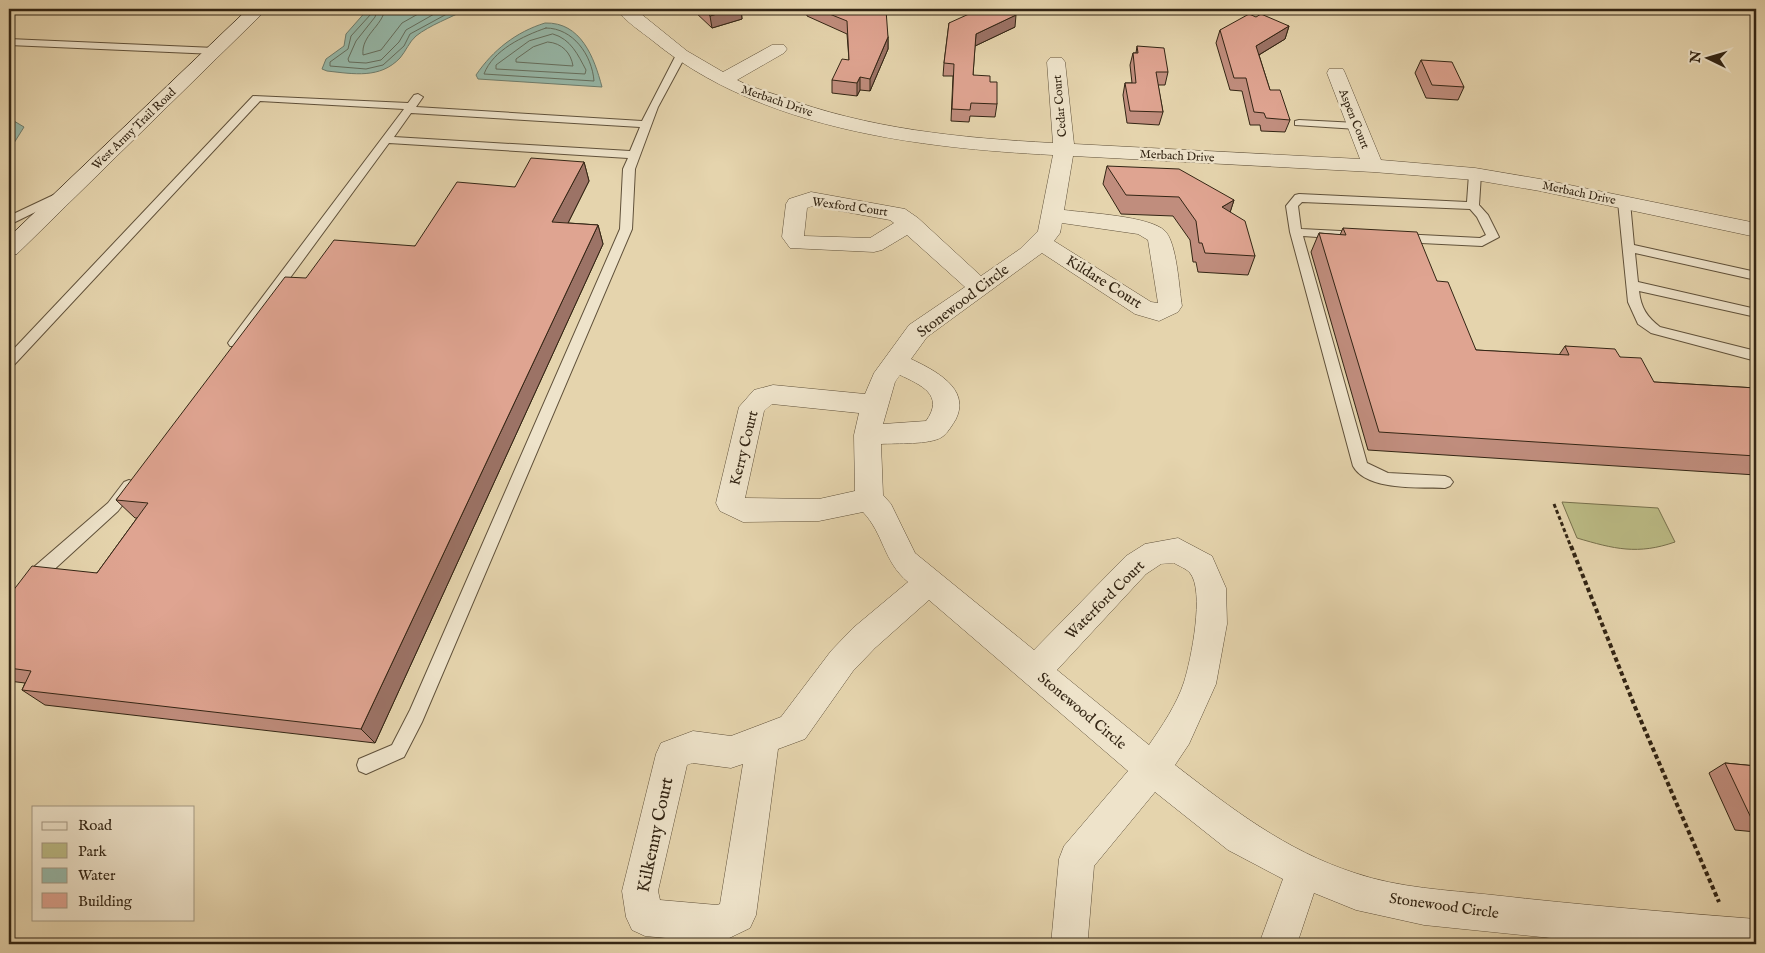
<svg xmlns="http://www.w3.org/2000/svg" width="1765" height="953" font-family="'IM FELL English',serif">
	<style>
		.green { fill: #bbbb85; stroke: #77704c }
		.water { fill: #96b8a9; stroke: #6e7d6d }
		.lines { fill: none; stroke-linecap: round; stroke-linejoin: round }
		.shore { stroke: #646e5e; stroke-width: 1 }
		.lane-casing { stroke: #60513a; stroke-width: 2 }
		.street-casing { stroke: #60513a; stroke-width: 1 }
		.secondary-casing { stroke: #332514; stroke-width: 1 }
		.path-far1 { stroke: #332514; stroke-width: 3; stroke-dasharray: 4 2.5; stroke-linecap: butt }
		.path { stroke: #332514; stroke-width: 4; stroke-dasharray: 4.5 3; stroke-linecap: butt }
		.lane { fill: #eee3ca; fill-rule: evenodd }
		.street { fill: #eee3ca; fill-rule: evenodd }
		.secondary { fill: #eee3ca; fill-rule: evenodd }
		.wall { fill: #c08d7d; stroke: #332514 }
		.shaded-wall { fill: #9c7366; stroke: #332514 }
		.building { fill: #dfa491; stroke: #332514 }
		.labels { text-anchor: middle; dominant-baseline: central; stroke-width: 5; stroke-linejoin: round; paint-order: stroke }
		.far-street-label { font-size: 12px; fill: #332514; stroke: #eee3ca }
		.street-label { font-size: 15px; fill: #332514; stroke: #eee3ca }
		.near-street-label { font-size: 18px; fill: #332514; stroke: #eee3ca }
	</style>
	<rect width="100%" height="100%" fill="#e5d4ad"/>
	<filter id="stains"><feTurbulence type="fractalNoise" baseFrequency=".004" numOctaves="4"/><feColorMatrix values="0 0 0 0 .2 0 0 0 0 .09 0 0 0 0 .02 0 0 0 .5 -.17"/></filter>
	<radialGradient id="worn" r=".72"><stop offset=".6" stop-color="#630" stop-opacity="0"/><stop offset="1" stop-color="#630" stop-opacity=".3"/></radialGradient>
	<path class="green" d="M1562 502 1658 508 1675 542C1638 555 1614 549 1577 538Z"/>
	<g class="water">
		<path d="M368 9H467C450 18 430 25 416 36 409 42 406 51 400 58 380 79 354 74 327 71L322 69 326 59 344 46 346 34Z"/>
		<path d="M545 23C581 22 594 57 602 87L478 79 476 75C493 50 516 32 545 23Z"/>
		<polygon points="9,118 24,127 9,151"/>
	</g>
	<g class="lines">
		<g class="shore">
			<polyline points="372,9 371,14 351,36 348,49 330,62 330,66 366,69 383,65 404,46 410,34 456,9"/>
			<polyline points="378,9 375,17 356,41 348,59 349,62 366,63 381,60 399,42 406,30 443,9"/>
			<path d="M385 9C382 27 361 35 363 55L381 50 402 23 427 9"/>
			<path d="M546 28C573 28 592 55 594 81L484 74C493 50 523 36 546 28Z"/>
			<path d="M553 34C571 39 578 55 586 70L585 74 496 69V65L529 41Z"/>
			<path d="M548 42C562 43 571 53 573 66L516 62V59L533 47Z"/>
		</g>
		<g class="lane-casing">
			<g id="lane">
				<polygon points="9,39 215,48 220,51 215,54 9,45"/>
				<path d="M681 52 686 55 658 107 635 169 632 229 422 722 404 757 366 774 359 771 357 765 359 759 392 745 410 710 620 229 623 169 628 158 389 143 240 346H230L228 343 230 340 404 109 260 101 14 365 9 367V354L253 96 408 103 414 95 418 94 423 97 416 107 642 121 676 55ZM411 113 640 127 630 151 394 137Z"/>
				<polygon points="1299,120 1357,123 1362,126 1357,129 1295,125 1295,121"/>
				<path d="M1475 171 1481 174 1479 205 1488 215 1499 237 1482 246 1401 242 1395 238 1401 234 1480 238 1486 235 1477 217 1470 209 1302 202 1298 206 1301 229 1360 232 1366 236 1360 240 1303 236 1367 463 1388 473 1445 476 1450 478 1453 482 1450 486 1445 488C1421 487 1366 491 1353 466L1290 232 1286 206 1295 195 1299 194 1467 202 1469 174Z"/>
				<polygon points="62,191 66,193 66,197 9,225 9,216"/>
				<path d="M1624 198 1630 202 1634 245 1756 272V280L1635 253 1638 282 1756 309V317L1639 291C1641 308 1647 317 1660 327L1756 351V361L1651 333 1638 324 1628 302 1618 202Z"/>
				<polygon points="129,480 134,482 137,486 118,511 47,576 15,619 9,621 9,601 35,566 108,503 124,482"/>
			</g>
		</g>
		<g class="street-casing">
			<path id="street" d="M617 9H635L687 51 723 72 772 45H784L787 49 784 53 737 80C750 87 765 91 780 96 868 129 960 138 1053 143L1047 62 1050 58H1062L1065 62 1074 144 1360 159 1327 73 1329 69H1343L1345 73 1381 160 1475 168 1540 179 1756 223V237L1540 191 1475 180 1373 172 1073 156 1064 210C1087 213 1150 216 1165 231 1177 243 1179 288 1182 306L1178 312 1159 321 1135 314 1042 253 927 337 911 359C934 370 971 388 956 419 953 424 947 434 942 437 930 445 896 443 881 444L883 495 891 504 915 553 1034 650 1126 556 1145 544 1178 538 1212 556 1226 588 1227 624 1216 684 1189 744 1175 765C1231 808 1286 851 1355 873 1399 888 1447 890 1493 895 1580 905 1668 912 1756 919V944H1610L1424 925 1356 910 1314 893 1297 944H1259L1283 879 1228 850 1155 792 1094 866 1088 937 1091 944H1051L1059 859 1064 846 1128 771 929 600 875 648 853 671 805 739 778 749 756 915 750 928 719 943 645 936 632 930 626 917 622 891 656 754 661 743 693 731 731 736 781 717 831 651 853 628 908 582C883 561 884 534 863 512L819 521 743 522 720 511 716 503 739 407 754 390 773 385 865 394 874 373 909 325 965 287 907 235 882 250 874 252 790 248 782 237 786 204 789 199 811 192 905 209 918 218 981 276 1020 249 1038 231 1053 155C919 148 760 129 653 41 642 32 624 21 617 9ZM813 206 890 220 894 223 870 238 804 236 807 208ZM1062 223 1138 234 1148 240 1158 303 1151 302 1054 241 1060 233ZM900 375C921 385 945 395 926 421L883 424 895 382ZM772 404 859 413 854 435 855 491 819 499 745 498 764 411ZM1174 563C1179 566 1187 569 1190 573 1205 591 1191 660 1184 682 1177 704 1162 726 1149 745L1057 670 1146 574 1161 564ZM693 763 731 768 743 764 720 904 717 905 660 900 658 891 687 765Z"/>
		</g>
		<g class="secondary-casing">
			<polygon id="secondary" points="248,9 267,9 17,254 9,256 9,237"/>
		</g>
		<polyline class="path-far1" points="1554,504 1571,547"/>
		<polyline class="path" points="1571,546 1635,707 1719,902"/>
		<use href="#lane" class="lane"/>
		<use href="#street" class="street"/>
		<use href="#secondary" class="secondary"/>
	</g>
	<g class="wall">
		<polygon points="694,9 741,9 742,19 712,28 694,11"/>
		<polygon points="806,9 881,9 888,37 888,49 870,91 860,90 857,96 832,93 832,80 849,60 847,34 807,16"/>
		<polygon points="949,23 1015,27 975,46 973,75 990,82 997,104 995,117 970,116 969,122 951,121 953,76 943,76 944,63"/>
		<polygon points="1289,26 1285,39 1259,55 1270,90 1290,120 1285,132 1261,131 1260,125 1250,125 1242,91 1230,90 1216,43 1220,30"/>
		<polygon points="1137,46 1168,72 1165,85 1158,85 1163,112 1159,125 1127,123 1123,95 1125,83 1132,83 1130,65 1133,53 1136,53"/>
		<polygon points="1756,59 1756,84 1752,65"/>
		<polygon points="1421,60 1464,87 1458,100 1426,98 1415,73"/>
		<polygon points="584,162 589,181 568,223 598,225 603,244 375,743 45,705 22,690 25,683 9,681 9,596 97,573 137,518 135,518 116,500 306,278 415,246 515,187"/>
		<polygon points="1107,166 1234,200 1230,212 1255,256 1248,275 1198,272 1196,262 1193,262 1190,240 1173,216 1121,214 1103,184"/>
		<polygon points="1343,228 1437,281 1476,350 1559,355 1565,346 1620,357 1654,382 1756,388 1756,475 1368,450 1311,252 1319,233 1340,235"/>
		<polygon points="1725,763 1756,766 1756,832 1735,830 1709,773"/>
	</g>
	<g class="shaded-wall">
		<polygon points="734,9 741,9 742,19 712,28 710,16"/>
		<polygon points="1016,15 1015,27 975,46 976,34"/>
		<polygon points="1289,26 1285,39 1252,59 1256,46"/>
		<polygon points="888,37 888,49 870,91 870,79"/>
		<polygon points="860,77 860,90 857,96 857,83"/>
		<polygon points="584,162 589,181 559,241 552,222"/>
		<polygon points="1234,200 1228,219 1222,207"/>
		<polygon points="598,225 603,244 375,743 361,729"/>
	</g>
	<g class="building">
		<polygon points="703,9 734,9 710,16"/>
		<polygon points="817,9 881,9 886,10 888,37 870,79 860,77 857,83 832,80 842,59 849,60 847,21"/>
		<polygon points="980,9 1004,9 1016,15 976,34 973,75 990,76 990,82 997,82 997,104 971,103 970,110 952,109 954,64 944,63 949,23"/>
		<polygon points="1249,14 1256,17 1261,14 1289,26 1256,46 1270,90 1280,90 1290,120 1266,118 1264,113 1254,112 1246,78 1234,78 1220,30"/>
		<polygon points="1137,46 1164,48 1168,72 1156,72 1163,112 1130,111 1125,83 1136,83 1133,53 1138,53"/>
		<polygon points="1421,60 1452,62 1464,87 1432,85"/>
		<polygon points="531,158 584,162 552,222 598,225 361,729 22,690 31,671 9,668 9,596 32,566 97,573 148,503 116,500 285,277 306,278 334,240 415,246 457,182 515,187"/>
		<polygon points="1107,166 1179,169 1234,200 1222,207 1245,221 1255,256 1205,253 1202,243 1199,243 1196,221 1179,197 1126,195"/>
		<polygon points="1343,228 1417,232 1437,281 1448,282 1476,350 1569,355 1565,346 1615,349 1620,357 1641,358 1654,382 1756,388 1756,456 1379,432 1319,233 1346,235"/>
		<polygon points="1725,763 1756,766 1756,822 1753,822"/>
	</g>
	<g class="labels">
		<g class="far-street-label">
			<text transform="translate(777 101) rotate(19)">Merbach Drive</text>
			<text transform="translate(1060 106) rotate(-95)">Cedar Court</text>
			<text transform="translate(1354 119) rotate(68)">Aspen Court</text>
			<text transform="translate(134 129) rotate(-44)">West Army Trail Road</text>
			<text transform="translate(1177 156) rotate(3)">Merbach Drive</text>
			<text transform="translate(1579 193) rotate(12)">Merbach Drive</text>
			<text transform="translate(850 207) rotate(8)">Wexford Court</text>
		</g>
		<g class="street-label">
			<text transform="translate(1104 282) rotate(32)">Kildare Court</text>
			<text transform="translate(963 301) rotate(-37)">Stonewood Circle</text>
			<text transform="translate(744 448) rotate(-76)">Kerry Court</text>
			<text transform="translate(1105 600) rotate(-45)">Waterford Court</text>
			<text transform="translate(1082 711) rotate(40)">Stonewood Circle</text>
			<text transform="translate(1444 906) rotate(8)">Stonewood Circle</text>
		</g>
		<g class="near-street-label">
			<text transform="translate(656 835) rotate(-78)">Kilkenny Court</text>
		</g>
	</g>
	<rect width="1765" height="953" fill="none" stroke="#e5d4ad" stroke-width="30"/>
	<rect x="10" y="10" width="1745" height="933" fill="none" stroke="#332514" stroke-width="2.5"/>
	<rect x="15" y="15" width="1735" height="923" fill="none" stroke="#332514"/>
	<rect x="32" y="806" width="162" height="115" fill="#eee3ca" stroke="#a39781"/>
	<rect x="42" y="822" width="25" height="8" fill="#eee3ca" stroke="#a39781"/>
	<text x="78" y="830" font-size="15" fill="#332514">Road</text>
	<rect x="42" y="843" width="25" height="15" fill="#bbbb85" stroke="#a39781"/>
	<text x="78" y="856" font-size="15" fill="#332514">Park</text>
	<rect x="42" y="868" width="25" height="15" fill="#96b8a9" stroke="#a39781"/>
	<text x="78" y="880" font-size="15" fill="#332514">Water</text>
	<rect x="42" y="893" width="25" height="15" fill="#dfa491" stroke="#a39781"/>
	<text x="78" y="906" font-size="15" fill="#332514">Building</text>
	<g transform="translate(1708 58) rotate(275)" stroke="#eee3ca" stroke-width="4" paint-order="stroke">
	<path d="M0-4L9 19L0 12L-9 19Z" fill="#332514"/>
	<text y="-8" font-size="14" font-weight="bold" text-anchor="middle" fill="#332514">N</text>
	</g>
	<rect width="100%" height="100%" filter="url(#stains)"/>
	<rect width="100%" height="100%" fill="url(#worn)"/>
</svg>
